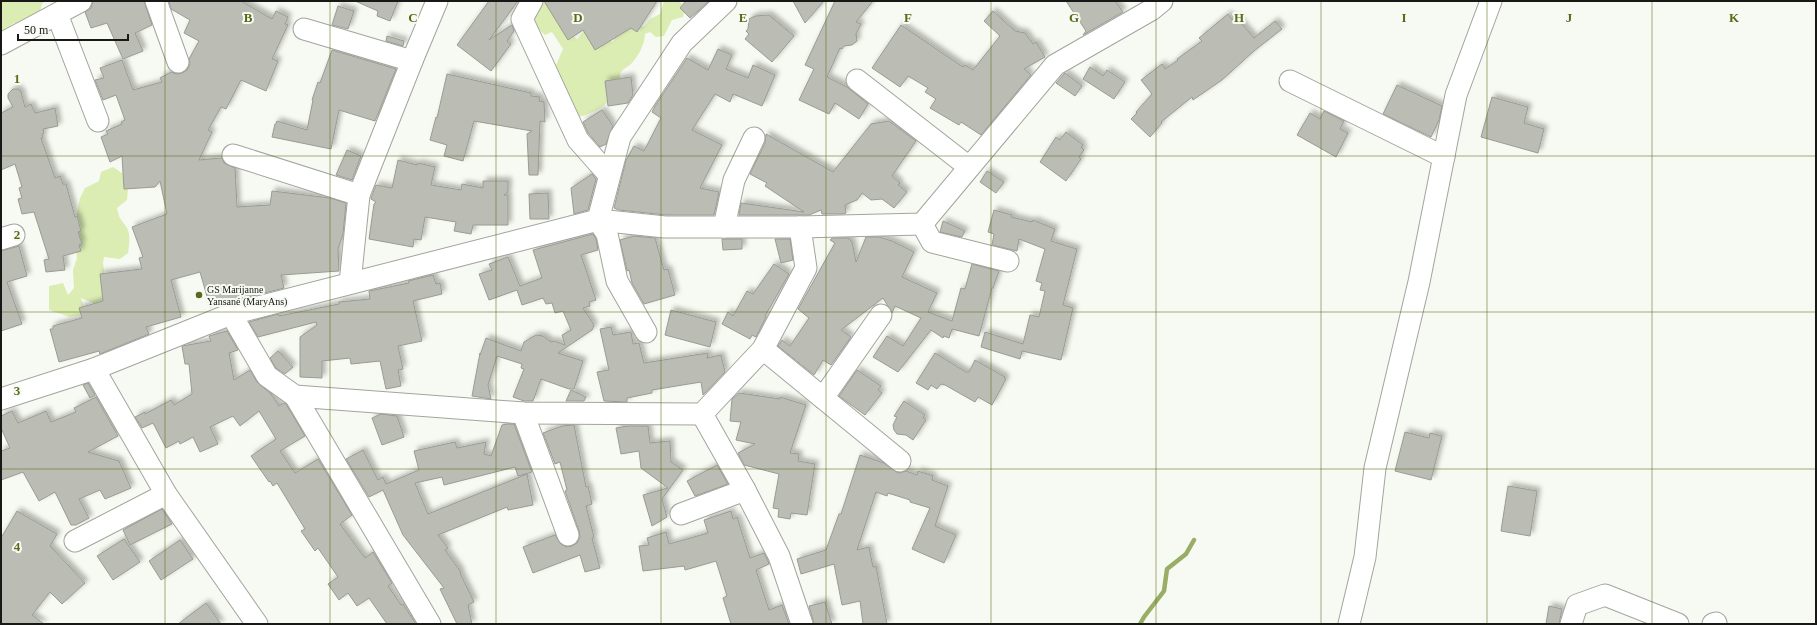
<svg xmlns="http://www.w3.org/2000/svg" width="1817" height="625" font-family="Georgia,serif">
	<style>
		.green { fill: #dbedb3 }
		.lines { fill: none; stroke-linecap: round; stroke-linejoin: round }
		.stream { stroke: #99ad66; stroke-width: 4.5 }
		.building { fill: #bbbdb5; stroke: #999b94; filter: url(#shadow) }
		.minor-casing { stroke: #a2a59d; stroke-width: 23 }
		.minor { stroke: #fff; stroke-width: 21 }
		.grid { fill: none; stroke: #576a18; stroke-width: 1; stroke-opacity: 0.55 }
		.poi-dot { fill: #576a18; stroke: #f7faf2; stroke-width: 1.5 }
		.labels { text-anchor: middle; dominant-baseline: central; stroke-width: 4; stroke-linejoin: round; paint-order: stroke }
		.poi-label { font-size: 10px; fill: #181916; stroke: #f7faf2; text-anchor: start }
		.grid-label { font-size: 13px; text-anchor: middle; font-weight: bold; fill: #576a18; stroke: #f7faf2; stroke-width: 4; stroke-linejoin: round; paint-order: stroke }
	</style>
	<defs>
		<filter id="shadow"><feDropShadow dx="3.5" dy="-3.5" stdDeviation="2" flood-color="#0004"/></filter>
	</defs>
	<rect width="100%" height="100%" fill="#f7faf2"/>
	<g class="green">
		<polygon points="1,1 45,1 42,4 34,33 14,23 1,33"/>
		<path d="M531 1H560L568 32 577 39 589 25 604 39 613 42 618 31 637 25 644 27 650 19 660 14 664 1H679L685 8 683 17 672 20 664 36 656 37 650 32 645 34C645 44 638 57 631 64 628 67 623 69 621 72 619 76 620 81 619 85 612 103 597 112 579 117L571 110 553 72 563 49 552 32 545 35 535 26Z"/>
		<path d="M113 167 129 178 127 200 117 208C120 221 120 217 127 228 131 235 129 246 128 253L120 259 104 257 103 263 106 284 101 306 81 298 86 314 70 317 49 310V286L63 283 68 295 74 288 73 270 77 258 74 227 80 198 85 188 99 181 101 172Z"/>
	</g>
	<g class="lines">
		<polyline class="stream" points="1140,624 1144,617 1164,591 1167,569 1186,554 1194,540"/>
	</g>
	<g class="building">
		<polygon points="93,1 144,1 152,25 135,33 143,51 123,59 107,23 91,28 85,12 91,8"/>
		<polygon points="169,1 241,1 272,19 276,11 288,17 285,24 288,25 272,59 278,61 266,91 241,80 226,109 221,107 208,130 212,132 199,160 222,158 224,163 235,168 237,207 270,205 272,191 330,198 346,203 343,234 338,249 339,271 281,275 284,288 210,307 200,272 171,280 181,317 146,327 149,334 100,354 99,351 59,362 50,329 53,329 53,326 82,318 79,308 103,301 100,274 142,269 139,258 143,257 132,227 167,214 160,181 155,187 124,189 122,156 110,162 101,137 108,134 106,131 122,124 121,122 125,120 116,95 103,100 95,80 104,78 100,68 122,60 133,90 162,82 160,78 171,72 176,74 182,73 187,70 190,64 189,59 199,41 184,33 190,20 171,9"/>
		<polygon points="355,1 398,1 390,21 377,16 378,11"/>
		<polygon points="489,1 518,1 489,40 512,25 514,31 507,41 511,44 491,71 457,45"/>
		<polygon points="544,1 657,1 637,32 631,28 595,50 583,30 568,40"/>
		<polygon points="686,1 709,1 690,18 680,8"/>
		<polygon points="793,1 824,1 805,23"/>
		<polygon points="835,1 873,1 856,22 861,24 856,34 857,41 852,45 844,46 842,49 840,48 827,77 847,87 868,104 859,119 835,103 829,114 799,100 814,69 805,65"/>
		<polygon points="1066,1 1115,1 1123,12 1083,35 1086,31"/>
		<polygon points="338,6 354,11 348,29 332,25"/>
		<polygon points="993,11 1015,31 1025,33 1033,44 1036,42 1045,57 1024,69 1031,75 981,135 961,122 959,125 930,108 936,99 925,92 928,88 908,76 900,87 872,68 901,25 963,67 965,65 973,70 1000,36 984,21"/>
		<polygon points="1228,14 1232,20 1236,17 1254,38 1275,21 1282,29 1254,51 1222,80 1193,100 1192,97 1161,122 1162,123 1150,137 1131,119 1137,113 1136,112 1152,94 1141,80 1162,64 1165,69 1178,60 1177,59 1202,41 1199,38"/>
		<polygon points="769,15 794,36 772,62 745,39 749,34 746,31 748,29 749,19 755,16"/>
		<polygon points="387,36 404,41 403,46 386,41"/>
		<polygon points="718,49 732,55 726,69 748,78 753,65 775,75 762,106 733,94 730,102 715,94 692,130 722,145 700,188 719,192 714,215 666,215 619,210 614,208 626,160 634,146 644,151 661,118 652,112 655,106 687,58 708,70"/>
		<polygon points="332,50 396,69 375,121 339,110 331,149 272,137 275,124 276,124 277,121 307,130 313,100 312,100 318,82 320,83"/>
		<polygon points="1090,67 1103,76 1107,70 1125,82 1114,99 1083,79"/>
		<polygon points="1065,73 1082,86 1075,96 1056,83"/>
		<polygon points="447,74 531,93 531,96 540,97 539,101 544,102 545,122 540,121 538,175 529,175 527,134 532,131 474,121 463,161 444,156 447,145 430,140 436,117 437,118"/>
		<polygon points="631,77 633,95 628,103 608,106 605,81"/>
		<polygon points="1397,85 1442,106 1439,120 1431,137 1383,114"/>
		<polygon points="13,89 18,89 21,92 25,107 31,104 35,113 55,108 58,126 43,129 44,133 42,134 43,138 41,138 55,178 60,176 63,184 66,184 75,217 77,216 81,231 78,232 82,244 79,245 81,251 63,256 65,270 46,272 44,260 49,259 34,212 22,214 18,199 22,198 19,188 22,187 15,164 1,170 1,113 13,107 8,98 8,94"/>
		<polygon points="1492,97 1528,107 1524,123 1544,129 1538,153 1481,137"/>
		<polygon points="602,110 613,126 606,144 600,147 588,133 583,122"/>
		<polygon points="1324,111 1344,121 1340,129 1348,133 1336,157 1297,135 1310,113 1320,119"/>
		<polygon points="889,121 916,141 892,176 900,183 898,185 907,192 894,208 882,199 871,200 862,193 857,200 845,205 846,213 843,214 822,214 821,210 809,215 739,215 741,203 804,212 765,186 767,183 750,174 765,143 766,134 833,172 871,124"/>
		<polygon points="1066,132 1083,145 1081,147 1084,150 1079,157 1081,159 1066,181 1040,162 1056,137 1060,140"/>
		<polygon points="347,150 361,156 352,180 336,175"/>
		<polygon points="398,160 417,165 418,163 435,167 431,185 461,190 462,184 483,188 483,181 508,181 508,192 504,195 508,195 508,225 473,225 471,234 454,231 456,222 425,217 421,240 414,239 413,247 369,239 374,204 376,202 371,199 371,198 376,185 392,188"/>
		<polygon points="987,171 1004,182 996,193 980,182"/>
		<polygon points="592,174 596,179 588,210 574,214 571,188"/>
		<polygon points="548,193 549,219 530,219 529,194"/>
		<polygon points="994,210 1012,215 1011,217 1032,222 1033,220 1055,229 1051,241 1077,249 1063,305 1073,308 1061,360 1022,351 1020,359 981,347 985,332 1023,344 1030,315 1039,317 1045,291 1040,290 1042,283 1036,281 1045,249 1019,239 1017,251 992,245 994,234 988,232"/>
		<polygon points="943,221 965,231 962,237 940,232"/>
		<polygon points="593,234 596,239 598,250 581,255 596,300 589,302 590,306 583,308 594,325 592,330 558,353 583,361 574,389 569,389 541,379 533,401 524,401 513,397 524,369 521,368 522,364 497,356 488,385 491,399 472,396 480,353 480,355 486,338 521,351 524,342 536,335 543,336 551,342 554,341 565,345 562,335 571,330 563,311 555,313 552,303 546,304 543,298 522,305 517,290 489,300 479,274 492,270 489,264 508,257 520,286 542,278 533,250"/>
		<polygon points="634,236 655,238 664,270 668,269 675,295 644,304 632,283 629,270 627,271 620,240"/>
		<polygon points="866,237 879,237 892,241 914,252 902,277 937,293 928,312 952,321 961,288 965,289 972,264 999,271 993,288 992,288 979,336 952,329 949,338 944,336 943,338 931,330 898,372 873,357 887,336 903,346 921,318 895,306 892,313 883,298 841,330 851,337 831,365 823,360 814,375 778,346 782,340 790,346 809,318 798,309 835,243 830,240 832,238 848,238 852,242 856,262"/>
		<polygon points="722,239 742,239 742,249 723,250"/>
		<polygon points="775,239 790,239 793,260 781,263"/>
		<polygon points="19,246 27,276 7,282 22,324 1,331 1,251"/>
		<polygon points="774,264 789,274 765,316 766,317 756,337 752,335 750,339 722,324 728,312 733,316 747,291 753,294"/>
		<polygon points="433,275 436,284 440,283 442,294 413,301 422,341 398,346 403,369 398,370 401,386 386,389 380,361 351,364 350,358 322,361 322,378 300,377 300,337 317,325 316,322 258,337 249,322 278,314 279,316 339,304 339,302 370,299 369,291 409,283 408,281"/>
		<polygon points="671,310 716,322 710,347 665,335"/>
		<polygon points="611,327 613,335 631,332 633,344 639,343 644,363 708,353 707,358 721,355 725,372 703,395 701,382 652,390 652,393 627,398 627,402 604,401 597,372 609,370 600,329"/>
		<polygon points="227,331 238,350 229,353 234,380 250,370 257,382 271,394 279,406 284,403 286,404 305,436 280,451 295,473 318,459 352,515 340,524 365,558 373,552 392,583 388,586 401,605 403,604 416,624 387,624 369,598 357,606 348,593 339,600 328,584 338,577 318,548 315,551 301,531 305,529 277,483 273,486 270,481 269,482 251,456 276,439 259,411 240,426 233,416 210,427 218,444 200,452 193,437 180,444 179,441 166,448 153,423 142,428 135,417 145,412 145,414 171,400 174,405 192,394 189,364 185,364 182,346 211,341 209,336"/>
		<polygon points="278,351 293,367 285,374 276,368 270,358"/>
		<polygon points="935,353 966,372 969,372 975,360 1005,377 1004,378 1006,379 992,405 978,397 975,402 945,385 941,384 937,389 931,385 928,390 916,383"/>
		<polygon points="857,370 881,386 878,390 882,393 865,415 839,396"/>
		<polygon points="88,383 95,395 90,398 83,385"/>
		<polygon points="571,390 586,397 584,401 566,401"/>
		<polygon points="739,393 780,399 780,397 806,405 790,453 799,454 798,461 815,464 807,515 791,513 790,519 778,517 779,509 773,508 779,474 744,465 738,453 755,444 736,440 741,422 730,421 732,399"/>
		<polygon points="96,397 118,436 88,452 119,461 131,488 105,499 100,490 79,499 89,518 76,525 71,525 55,492 39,501 23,472 1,480 1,451 10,448 1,428 1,416 12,411 18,423 46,411 51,422 76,412 74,408"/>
		<polygon points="904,401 925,415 923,418 926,420 913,440 906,435 897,434 894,430 893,425 897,417 894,416"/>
		<polygon points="381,414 397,416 404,437 382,445 372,418"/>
		<polygon points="507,424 514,424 532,472 518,476 515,467 444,485 442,477 415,483 428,514 527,474 533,505 508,510 507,507 438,535 448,548 445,550 461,572 460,573 474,602 468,605 472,624 457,624 440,589 444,588 403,535 383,490 369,497 346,459 363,450 378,480 383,477 386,484 419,470 414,451 455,442 457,448 486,442 484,454 491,456 502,425"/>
		<polygon points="574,425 586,487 588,486 592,504 586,506 594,537 592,538 600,568 585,572 580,555 533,573 523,547 555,535 561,544 566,547 572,546 577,543 580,537 579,531 565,491 567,490 560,462 555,464 543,433 562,426"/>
		<polygon points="628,426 648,426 650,443 670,441 671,462 683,470 662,499 667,517 652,526 643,495 668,488 641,468 639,451 621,454 616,428"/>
		<polygon points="1405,432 1429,438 1430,433 1442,436 1431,480 1395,471"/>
		<polygon points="860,455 884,463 898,473 906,471 917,475 918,471 933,476 932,480 948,486 935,526 956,535 944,563 912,549 930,508 910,502 910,500 888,493 887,496 876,492 857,550 869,547 873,567 876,566 887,624 863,624 860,601 842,605 834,564 801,574 797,559 826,550 839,514 841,514"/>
		<polygon points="717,465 728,484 695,496 687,481"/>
		<polygon points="1508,486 1537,491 1530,536 1501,531"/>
		<polygon points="162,509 172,524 130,545 123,530"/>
		<polygon points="17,511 57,534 50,546 85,583 62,604 50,592 32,615 44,624 1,624 1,538"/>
		<polygon points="731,511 733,519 737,517 750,558 764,553 768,561 769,564 756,570 769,610 782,605 789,624 731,624 723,598 727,596 716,561 685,570 684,566 643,571 639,546 649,545 647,538 666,532 669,544 708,533 704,520"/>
		<polygon points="124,539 140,562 113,580 97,556"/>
		<polygon points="180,540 193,559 161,580 149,561"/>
		<polygon points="825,602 832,624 814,624 809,606"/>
		<polygon points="206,603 221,624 178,624"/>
		<polygon points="1549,606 1562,609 1559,624 1546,624"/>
	</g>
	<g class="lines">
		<g class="minor-casing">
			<g id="minor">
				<polyline points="156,1 178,62"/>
				<polyline points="532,1 522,19 578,140 609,175"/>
				<polyline points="57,14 98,121"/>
				<polyline points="304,29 412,61"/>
				<polyline points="1,44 81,1"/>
				<polyline points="857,80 969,167"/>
				<polyline points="1290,81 1444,157"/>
				<polyline points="233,155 359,195"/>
				<polyline points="922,224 932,242 1008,261"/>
				<polyline points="724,227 734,180 754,138"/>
				<polyline points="1,239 14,235"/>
				<polyline points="350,283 359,195 412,61 437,1"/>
				<polyline points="231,314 267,376 295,396 523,413 702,414 763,349 806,268 800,227"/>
				<polyline points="646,332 617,281 607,234 598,220 620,137 682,43 726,1"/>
				<polyline points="763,349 900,461"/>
				<polyline points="94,369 166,494 257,624"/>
				<polyline points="295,396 430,624"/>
				<polyline points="823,398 881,315"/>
				<polyline points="1,399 94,369 231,314 598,220 665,227 800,227 922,224 1055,65 1151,10 1162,1"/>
				<polyline points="523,413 568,535"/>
				<polyline points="702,414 745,490 779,556 802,624"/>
				<polyline points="681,514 745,490"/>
				<polyline points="75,541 166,494"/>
				<polyline points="1349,624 1365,557 1375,468 1419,282 1456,95 1491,1"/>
				<polyline points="1571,624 1577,605 1605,595 1678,624"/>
				<polyline points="1713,624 1716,623"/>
			</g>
		</g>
		<use href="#minor" class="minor"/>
	</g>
	<path class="grid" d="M165 1V624M330 1V624M496 1V624M661 1V624M826 1V624M991 1V624M1156 1V624M1321 1V624M1487 1V624M1652 1V624M1 156H1816M1 312H1816M1 469H1816"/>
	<circle class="poi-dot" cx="199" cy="295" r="4"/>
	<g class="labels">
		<g class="poi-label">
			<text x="207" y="289">GS Marijanne<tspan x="207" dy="12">Yansané (MaryAns)</tspan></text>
		</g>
	</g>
	<g class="grid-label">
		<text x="248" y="22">B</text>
		<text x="413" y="22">C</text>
		<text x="578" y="22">D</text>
		<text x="743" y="22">E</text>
		<text x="908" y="22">F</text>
		<text x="1074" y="22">G</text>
		<text x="1239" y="22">H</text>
		<text x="1404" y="22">I</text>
		<text x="1569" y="22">J</text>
		<text x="1734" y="22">K</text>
		<text x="17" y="83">1</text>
		<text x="17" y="239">2</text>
		<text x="17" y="395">3</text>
		<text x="17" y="551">4</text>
	</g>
	<rect width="1817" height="625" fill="none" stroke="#181916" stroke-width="4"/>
	<path d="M18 34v6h110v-6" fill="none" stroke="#181916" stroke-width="2"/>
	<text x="24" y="34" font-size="12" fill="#181916" stroke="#f7faf2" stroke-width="3" paint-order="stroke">50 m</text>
</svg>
